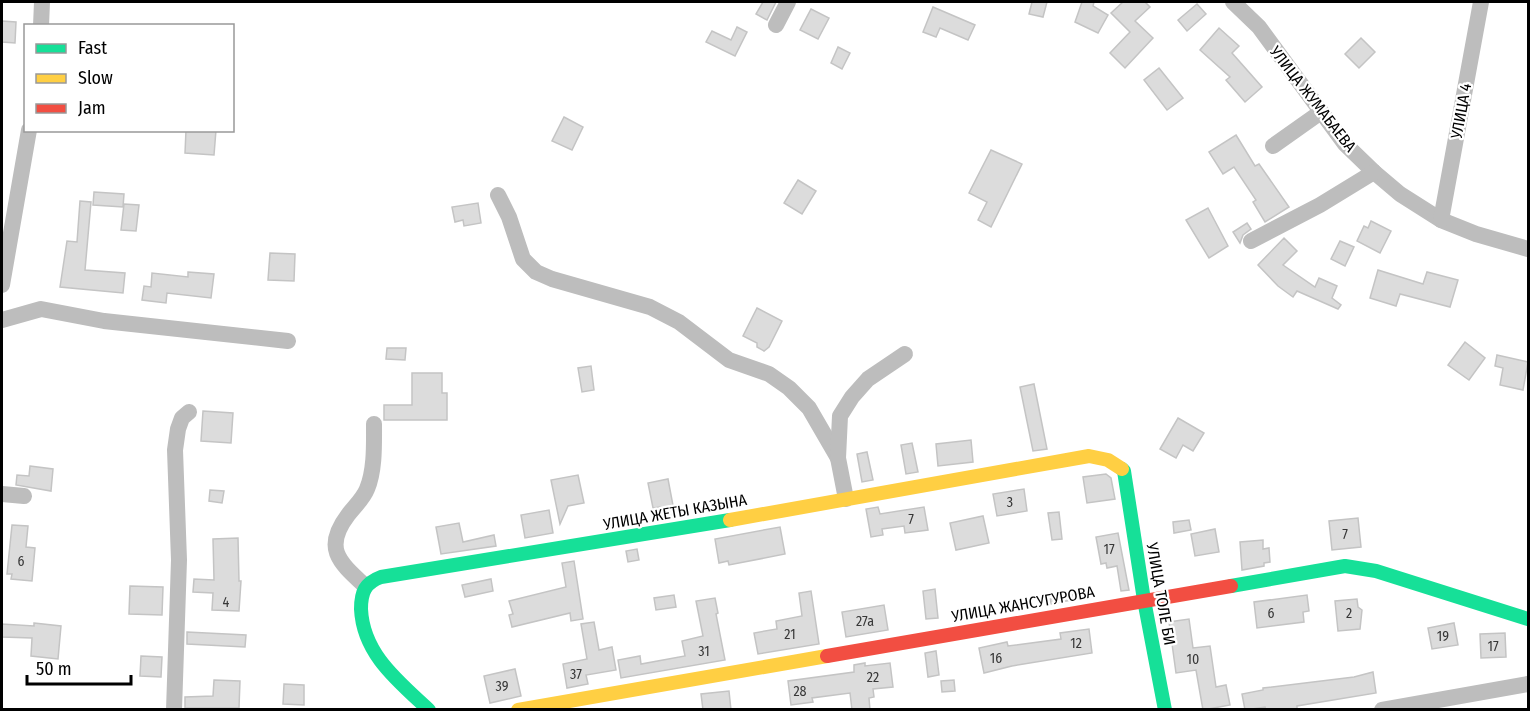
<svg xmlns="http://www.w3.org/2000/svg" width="1530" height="711" font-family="'Fira Sans Condensed',sans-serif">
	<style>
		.building { fill: #dcdcdc; stroke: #c4c4c4; stroke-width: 1.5 }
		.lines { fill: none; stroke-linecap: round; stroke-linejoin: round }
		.street { stroke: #bdbdbd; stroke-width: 16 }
		.fast { stroke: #16e098; stroke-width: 14 }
		.slow { stroke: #ffcf43; stroke-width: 14 }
		.jam { stroke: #f24e42; stroke-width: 14 }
		.labels { text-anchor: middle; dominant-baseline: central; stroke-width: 4.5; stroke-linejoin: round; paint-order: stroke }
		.number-label { font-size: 14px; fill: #373737 }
		.street-label { font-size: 16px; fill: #000; stroke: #fff }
	</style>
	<rect width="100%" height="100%" fill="#fff"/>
	<g class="building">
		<polygon points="763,2 776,2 767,20 756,14"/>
		<polygon points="1032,2 1047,2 1043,17 1029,14"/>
		<polygon points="1082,2 1094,2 1093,6 1108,15 1098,33 1075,22"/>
		<polygon points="1123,2 1145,2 1150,7 1135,21 1153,38 1125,68 1110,53 1130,32 1111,13"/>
		<polygon points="1197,4 1206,14 1187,31 1178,20"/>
		<polygon points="933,7 975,25 968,40 940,28 936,37 923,32"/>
		<polygon points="811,9 829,18 818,39 800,30"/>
		<polygon points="2,21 16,22 15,43 2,42"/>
		<polygon points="737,27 747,32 735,56 706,42 712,31 731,40"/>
		<polygon points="1219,28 1239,46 1232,53 1262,87 1245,102 1226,80 1230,77 1200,50"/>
		<polygon points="1361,38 1375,52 1359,68 1345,54"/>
		<polygon points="838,47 850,53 842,69 831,63"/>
		<polygon points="1159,68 1183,98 1167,110 1144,80"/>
		<polygon points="564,117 583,127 572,150 552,141"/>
		<polygon points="186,130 216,130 214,155 185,153"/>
		<polygon points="1236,135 1255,166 1259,164 1289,207 1265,222 1253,202 1256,200 1234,167 1223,174 1209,152"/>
		<polygon points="991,150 1022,164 991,227 978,220 987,202 969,193"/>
		<polygon points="798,180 816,191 802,214 784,203"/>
		<polygon points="94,192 124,194 123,207 93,205"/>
		<polygon points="80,201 91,202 85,270 125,273 123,293 60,287 67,241 77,242"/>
		<polygon points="478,203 481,223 464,226 463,220 455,222 452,207"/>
		<polygon points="124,204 139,205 136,231 121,230"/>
		<polygon points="1208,208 1228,246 1209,258 1186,220"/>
		<polygon points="1371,221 1391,231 1380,253 1357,241 1364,226 1368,228"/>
		<polygon points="1247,223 1251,229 1243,235 1240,243 1233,232"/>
		<polygon points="1284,238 1297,251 1283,265 1315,287 1319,278 1337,286 1332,298 1341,305 1338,309 1297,291 1293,297 1278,286 1258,265"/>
		<polygon points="1340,241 1354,247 1345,266 1331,259"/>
		<polygon points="270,253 295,254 294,281 268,280"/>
		<polygon points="1378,270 1423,284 1427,272 1458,280 1450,307 1400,294 1396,306 1370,298"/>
		<polygon points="188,272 214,274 211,298 167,293 166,303 142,300 144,286 151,287 152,273 188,277"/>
		<polygon points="757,308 782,321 769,347 764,351 757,347 757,343 743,336"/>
		<polygon points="1465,342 1485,358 1469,380 1448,365"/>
		<polygon points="387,348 406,348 405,360 386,359"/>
		<polygon points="1497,355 1528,362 1523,390 1500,385 1503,368 1495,366"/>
		<polygon points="591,366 594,390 582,392 578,368"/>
		<polygon points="412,373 442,373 442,393 447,393 447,420 384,420 384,405 412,405"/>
		<polygon points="1034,384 1047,449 1033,451 1020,387"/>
		<polygon points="203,411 233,413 231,443 201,441"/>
		<polygon points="1178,418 1204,433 1193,451 1183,445 1176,458 1160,449"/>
		<polygon points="971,440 973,462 938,466 936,444"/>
		<polygon points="912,443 918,472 906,474 901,445"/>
		<polygon points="867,452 873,480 862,482 857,454"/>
		<polygon points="30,466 53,469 51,491 16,485 17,475 29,476"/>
		<polygon points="1106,474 1111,478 1115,499 1087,503 1083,477"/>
		<polygon points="578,475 584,503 568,506 560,524 551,480"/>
		<polygon points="668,479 675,516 662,518 660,507 653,508 648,483"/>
		<polygon points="1024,489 1027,511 997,516 993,494"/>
		<polygon points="210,490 224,491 222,503 209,501"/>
		<polygon points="878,507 880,514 924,507 928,530 905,533 904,526 882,529 883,535 871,537 866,509"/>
		<polygon points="549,510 553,533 525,538 521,515"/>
		<polygon points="1059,512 1062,539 1052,540 1048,513"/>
		<polygon points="983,516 989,543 956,550 950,523"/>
		<polygon points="1358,518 1361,547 1332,550 1329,521"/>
		<polygon points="1189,520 1191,530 1174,533 1173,522"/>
		<polygon points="459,523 463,542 494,535 496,546 441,554 436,527"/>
		<polygon points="12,525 28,526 26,547 35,548 32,581 11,579 12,574 7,574"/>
		<polygon points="780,527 785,554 729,565 728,561 719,563 715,539"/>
		<polygon points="1215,529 1219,552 1195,556 1191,534"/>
		<polygon points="1118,533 1129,590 1121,591 1117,566 1107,568 1106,563 1101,564 1096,537"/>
		<polygon points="238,538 239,581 241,581 239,611 212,610 213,593 193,592 194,579 214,580 213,539"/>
		<polygon points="1263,540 1263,549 1269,548 1270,562 1264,563 1264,566 1242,570 1240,542"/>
		<polygon points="637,549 639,560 628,562 626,551"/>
		<polygon points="574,561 583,619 571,621 570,613 512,627 509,615 513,614 509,601 566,587 562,563"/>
		<polygon points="491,579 493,591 465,597 462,585"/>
		<polygon points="130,586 163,587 162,615 129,614"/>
		<polygon points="935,589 938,618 926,619 923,591"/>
		<polygon points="811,591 819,644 758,654 754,633 777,629 776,621 802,616 799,593"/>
		<polygon points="1082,593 1083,598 1051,604 1050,599"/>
		<polygon points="674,595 676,607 656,610 654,598"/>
		<polygon points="1307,595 1309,611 1303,612 1304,622 1257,628 1254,602"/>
		<polygon points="715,598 718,613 716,614 725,660 621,678 618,660 640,656 641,664 685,656 682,641 703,636 696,601"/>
		<polygon points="1357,599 1358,607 1362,610 1360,629 1338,631 1335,601"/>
		<polygon points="884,605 888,630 846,637 842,612"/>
		<polygon points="1189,619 1193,648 1210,646 1216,687 1226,685 1230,705 1203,710 1196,670 1176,673 1169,622"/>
		<polygon points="594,622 599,650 612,647 616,670 586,675 588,684 567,688 563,664 587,659 581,624"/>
		<polygon points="34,623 61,626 58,659 31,656 32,638 2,637 2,624 34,626"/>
		<polygon points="1454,623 1458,645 1432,649 1428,628"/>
		<polygon points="1089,629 1092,653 1012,666 984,673 979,648 1007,642 1008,646 1061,639 1060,633"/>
		<polygon points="187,632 246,635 245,647 187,644"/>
		<polygon points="1505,633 1506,657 1481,658 1480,634"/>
		<polygon points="936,651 939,675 928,677 925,653"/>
		<polygon points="141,656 162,657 161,677 140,676"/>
		<polygon points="865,663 865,666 890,663 893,687 873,689 874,697 869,698 870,710 852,710 850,693 812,698 813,702 791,705 788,681 854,672 854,665"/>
		<polygon points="515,669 521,696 490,703 484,676"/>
		<polygon points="1373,672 1376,693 1297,706 1297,710 1266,710 1265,707 1245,710 1242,694 1263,690 1263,688 1354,677"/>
		<polygon points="214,680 240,681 239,708 185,708 185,697 213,696"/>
		<polygon points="954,680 955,691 942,692 941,681"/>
		<polygon points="284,684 304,685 304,705 283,704"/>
		<polygon points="729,691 731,710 703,710 701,694"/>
	</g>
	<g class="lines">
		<g class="street">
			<polyline points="1233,2 1259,27 1345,144 1374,172 1400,194 1441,220 1476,234 1528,249"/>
			<polyline points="776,25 788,2"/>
			<polyline points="41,26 42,2"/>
			<polyline points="1273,146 1321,112"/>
			<polyline points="498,195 509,217 523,259 536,272 552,279 650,307 679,322 729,360 769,374 789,388 809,408 838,458"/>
			<polyline points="1441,220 1481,2"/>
			<polyline points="1251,241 1320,205 1374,172"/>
			<polyline points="2,285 29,130"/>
			<polyline points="2,320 41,309 104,321 288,341"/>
			<polyline points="2,494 24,496"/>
			<polyline points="846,499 838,458 840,416 852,397 868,379 905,354"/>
			<path d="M364 585C339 562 323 548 348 515 354 507 363 499 367 489 375 470 374 444 374 424"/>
			<polyline points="174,710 179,560 175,450 178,429 182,418 189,412"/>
			<polyline points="1382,710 1528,684"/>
		</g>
		<g class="fast">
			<polyline points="1122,469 1124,471 1144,600 1165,710"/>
			<polyline points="1231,586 1345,566 1376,571 1528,619"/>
			<path d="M429 710C398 681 363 654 361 609 361 592 365 583 381 577L730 520"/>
		</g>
		<g class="slow">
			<polyline points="730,520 1089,456 1108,460 1122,469"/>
			<polyline points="518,710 827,656"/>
		</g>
		<polyline class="jam" points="827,656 1231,586"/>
	</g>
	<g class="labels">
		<g class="number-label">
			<text x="1010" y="502">3</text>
			<text x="911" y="519">7</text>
			<text x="1345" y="534">7</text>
			<text x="1109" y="549">17</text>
			<text x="21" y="561">6</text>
			<text x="226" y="602">4</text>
			<text x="1271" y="613">6</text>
			<text x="1349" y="613">2</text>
			<text x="865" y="621">27а</text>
			<text x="790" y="634">21</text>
			<text x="1443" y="636">19</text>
			<text x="1076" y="643">12</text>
			<text x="1493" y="646">17</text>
			<text x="704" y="651">31</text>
			<text x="996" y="658">16</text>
			<text x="1193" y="659">10</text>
			<text x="576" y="674">37</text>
			<text x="873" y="677">22</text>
			<text x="502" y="686">39</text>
			<text x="800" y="691">28</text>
		</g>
		<g class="street-label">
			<text transform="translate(1313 99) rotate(52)">УЛИЦА ЖУМАБАЕВА</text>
			<text transform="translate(1461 111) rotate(-80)">УЛИЦА 4</text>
			<text transform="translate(675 512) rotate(-10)">УЛИЦА ЖЕТЫ КАЗЫНА</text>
			<text transform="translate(1161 594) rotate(80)">УЛИЦА ТОЛЕ БИ</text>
			<text transform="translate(1023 604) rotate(-10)">УЛИЦА ЖАНСУГУРОВА</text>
		</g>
	</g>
	<rect width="1530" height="711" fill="none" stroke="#000000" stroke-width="6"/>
	<rect x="24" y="24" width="210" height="108" fill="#ffffff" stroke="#999999" stroke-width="1.5"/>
	<rect x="36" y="44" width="30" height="9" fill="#16e098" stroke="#999999" stroke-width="1.5"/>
	<text x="78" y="54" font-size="18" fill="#000000">Fast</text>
	<rect x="36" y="74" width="30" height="9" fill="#ffcf43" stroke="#999999" stroke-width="1.5"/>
	<text x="78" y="84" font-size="18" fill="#000000">Slow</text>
	<rect x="36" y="104" width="30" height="9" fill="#f24e42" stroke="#999999" stroke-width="1.5"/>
	<text x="78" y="114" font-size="18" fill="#000000">Jam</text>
	<path d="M27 675v9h104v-9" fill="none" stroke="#000000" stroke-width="3"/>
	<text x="36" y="675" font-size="18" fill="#000000" stroke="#ffffff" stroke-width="4.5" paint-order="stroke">50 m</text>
</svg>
